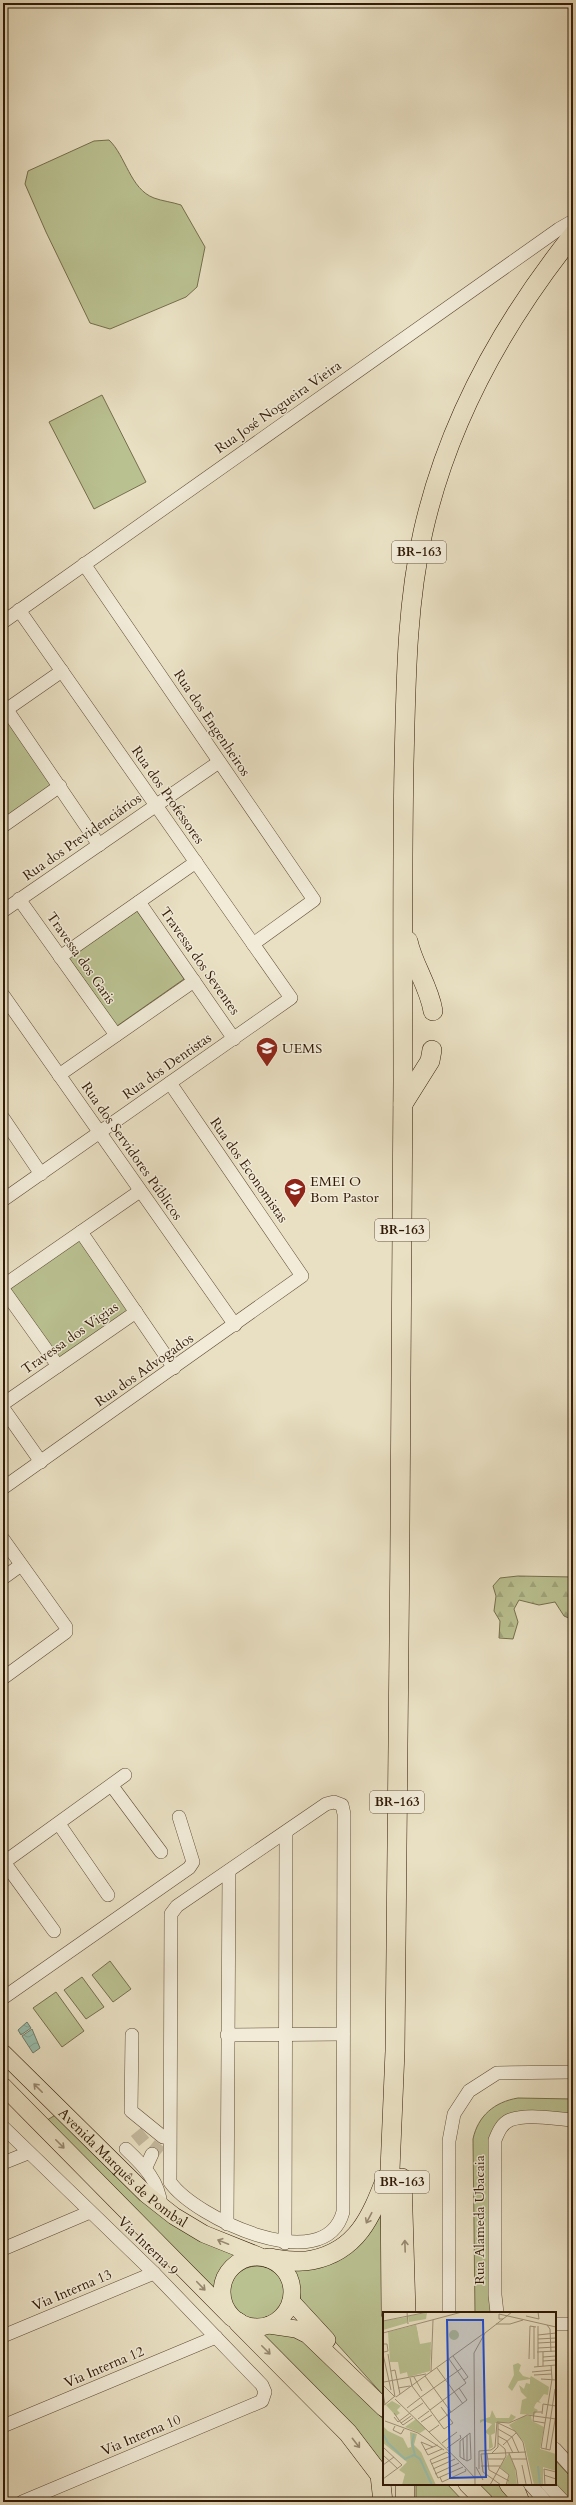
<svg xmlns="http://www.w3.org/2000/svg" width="576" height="2505" font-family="Cardo,serif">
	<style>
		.green { fill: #bac191; stroke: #766e4c }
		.forest { fill: url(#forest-firs); stroke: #766e4c }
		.water { fill: url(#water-waves); stroke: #6f7c6a }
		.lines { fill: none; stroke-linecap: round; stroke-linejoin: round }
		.minor-tunnel { stroke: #c4b89d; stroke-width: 13; stroke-dasharray: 13 6; stroke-linecap: butt }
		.minor-casing { stroke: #5f4c35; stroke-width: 14 }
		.major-casing { stroke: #311a06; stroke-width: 18 }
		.highway-casing { stroke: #311a06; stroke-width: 20 }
		.minor { stroke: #f1ebd8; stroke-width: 13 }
		.major { stroke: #e9e0c3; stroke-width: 17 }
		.highway { stroke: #e9e0c3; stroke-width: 19 }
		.oneway { stroke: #96876e }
		.labels { text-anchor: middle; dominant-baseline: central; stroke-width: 3; stroke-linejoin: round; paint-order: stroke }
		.shield { fill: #f1ebd8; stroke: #6b5945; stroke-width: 1 }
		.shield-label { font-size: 13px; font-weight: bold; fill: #311a06 }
		.street-label { font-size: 14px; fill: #311a06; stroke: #f1ebd8 }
		.poi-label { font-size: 14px; fill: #311a06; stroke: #f1ebd8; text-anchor: start }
		.inset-river { fill: none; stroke: #99bead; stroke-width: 2 }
		.inset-road { fill: none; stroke: #9f9177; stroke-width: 1 }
		.view { fill: #1d4ed8; fill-opacity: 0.15; stroke: #1d4ed8; stroke-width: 2 }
		.inset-edge { fill: none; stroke: #311a06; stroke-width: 2 }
	</style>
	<defs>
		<pattern id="forest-firs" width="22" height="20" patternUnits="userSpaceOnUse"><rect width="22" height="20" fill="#bac191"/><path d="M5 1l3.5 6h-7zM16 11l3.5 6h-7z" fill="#a0a57c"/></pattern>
		<pattern id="water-waves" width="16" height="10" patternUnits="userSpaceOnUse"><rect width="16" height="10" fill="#99bead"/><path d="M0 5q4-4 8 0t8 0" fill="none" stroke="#84a393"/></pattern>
	</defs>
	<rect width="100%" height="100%" fill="#e9e0c3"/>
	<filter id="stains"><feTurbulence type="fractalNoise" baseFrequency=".005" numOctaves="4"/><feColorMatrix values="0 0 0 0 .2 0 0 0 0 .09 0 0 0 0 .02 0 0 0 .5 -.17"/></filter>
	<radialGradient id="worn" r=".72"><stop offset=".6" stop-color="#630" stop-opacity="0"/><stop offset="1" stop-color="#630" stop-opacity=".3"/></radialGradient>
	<g class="green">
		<path d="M109 140C126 156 130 189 154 198 162 201 172 202 181 205L205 247 197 287 186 297 110 329 90 323 46 232 25 184 28 171 94 141Z"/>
		<polygon points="102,395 146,482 94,509 49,422"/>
		<polygon points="5,717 53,785 3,820 3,718"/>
		<polygon points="137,911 184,979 117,1026 69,958"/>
		<polygon points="80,1239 129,1311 59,1360 8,1288"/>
		<polygon points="110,1961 131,1989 113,2002 92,1975"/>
		<polygon points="82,1977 104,2007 86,2019 64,1990"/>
		<polygon points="56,1992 84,2031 62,2047 33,2008"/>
		<path d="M518 2098 573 2099V2115L499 2122 491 2313H475L473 2139C478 2116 494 2102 518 2098Z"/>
		<path d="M57 2114 138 2197 242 2255C225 2263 216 2277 218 2296L44 2122Z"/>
		<polygon points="381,2211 384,2396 301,2304 298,2282 290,2267 300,2267"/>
		<circle cx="257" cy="2294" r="28"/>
		<polygon points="273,2332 281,2332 311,2343 384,2420 384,2473 258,2336"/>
		<polygon points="555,2460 573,2479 573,2502 555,2484"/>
		<polygon points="416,2484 447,2484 464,2502 416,2502"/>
		<polygon points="472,2484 505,2484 515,2502 489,2502"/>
	</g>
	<polygon class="forest" points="518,1576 573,1577 573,1620 564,1616 555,1602 539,1605 519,1600 514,1609 518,1622 513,1639 499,1638 500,1621 494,1611 496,1596 493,1586 500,1578"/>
	<g class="water">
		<polygon points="27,2022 31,2028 21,2035 18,2030"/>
		<polygon points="32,2029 40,2048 33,2053 22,2036"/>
	</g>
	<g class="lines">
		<g class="minor-tunnel">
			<polyline points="135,2141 146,2132"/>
			<polyline points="152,2154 160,2144"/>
		</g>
		<g class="minor-casing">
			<g id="minor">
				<polyline points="84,564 314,900 253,944"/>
				<polyline points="3,622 559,229 573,221"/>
				<polyline points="7,710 99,845"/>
				<polyline points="3,712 62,671"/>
				<polyline points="3,826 60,786"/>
				<polyline points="19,899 116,1035"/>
				<polyline points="139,902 234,1039"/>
				<polyline points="3,911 219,762"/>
				<polyline points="60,957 196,862"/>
				<polyline points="3,995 235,1325"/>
				<polyline points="59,1075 194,981"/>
				<polyline points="3,1118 41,1174"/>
				<polyline points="3,1200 291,998 19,610"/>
				<polyline points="81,1232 174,1368"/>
				<polyline points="3,1286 140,1191"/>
				<polyline points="3,1289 58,1366"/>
				<polyline points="3,1404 136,1312"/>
				<polyline points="3,1408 41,1462"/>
				<polyline points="3,1488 302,1276 170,1083"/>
				<polyline points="3,1539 66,1627 66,1632 3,1678"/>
				<polyline points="3,1578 21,1565"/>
				<polyline points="112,1786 161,1852"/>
				<path d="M334 1802 342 1805 344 1814 343 2212C325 2279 195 2218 170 2182L171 1914 177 1906 326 1804Z"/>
				<polyline points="59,1824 108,1895"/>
				<polyline points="4,1862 54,1931"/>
				<polyline points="3,1863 125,1775"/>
				<polyline points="3,1998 189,1868 193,1862 179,1817"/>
				<polyline points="132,2035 131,2111 163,2137"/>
				<polyline points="227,2035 343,2034"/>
				<polyline points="3,2127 154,2273 262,2385 265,2392 262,2401 22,2502"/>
				<path d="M126 2149C144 2166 159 2181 161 2206"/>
				<polyline points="3,2163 28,2153"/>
				<polyline points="146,2167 152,2154"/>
				<polyline points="227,2224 229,1871"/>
				<polyline points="285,2243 286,1834"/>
				<polyline points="3,2249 90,2212"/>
				<polyline points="449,2313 449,2141 454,2114 469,2091 497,2073 573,2072"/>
				<path d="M497 2313 495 2295V2140C498 2133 501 2124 510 2120 528 2113 554 2119 573 2120"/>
				<polyline points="555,2324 573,2324"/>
				<polyline points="3,2336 154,2273"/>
				<polyline points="3,2426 216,2337"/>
				<polyline points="555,2449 573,2469"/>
				<polyline points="530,2484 546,2502"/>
				<polyline points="547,2484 564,2502"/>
			</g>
		</g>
		<g class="major-casing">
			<g id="major">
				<path id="s1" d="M3 2053 146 2194 174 2216 204 2234 259 2256"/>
				<polyline points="3,2086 232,2318"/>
				<circle cx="257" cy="2292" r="35"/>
				<polyline points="291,2301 327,2340"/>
				<polyline points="269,2325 296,2329 308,2335 384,2408"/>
				<polyline points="467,2484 485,2502"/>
			</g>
		</g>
		<g class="highway-casing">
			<g id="highway">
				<path d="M408 941C413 965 429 986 433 1011"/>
				<polyline points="403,1104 430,1061 432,1050"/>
				<polyline points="402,2178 406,2313"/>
				<path d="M269 2258C283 2260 298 2263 312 2260 357 2251 371 2217 386 2178"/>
				<path d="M391 2313 390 2170 395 2051C398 1728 402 1404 403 1081 403 975 402 870 404 764 406 686 406 608 423 532 448 421 502 324 573 235"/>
				<polyline points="238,2322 348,2433 380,2475 383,2502"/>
				<polyline points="509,2484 516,2492 520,2502"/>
				<polyline points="405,2502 405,2484"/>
			</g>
		</g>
		<use href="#minor" class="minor"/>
		<use href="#major" class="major"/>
		<use href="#highway" class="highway"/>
	</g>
	<defs><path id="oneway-shaft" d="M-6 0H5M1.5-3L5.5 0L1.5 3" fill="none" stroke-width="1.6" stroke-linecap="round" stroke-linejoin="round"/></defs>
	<g class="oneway">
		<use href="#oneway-shaft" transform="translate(38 2088) rotate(-135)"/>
		<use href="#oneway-shaft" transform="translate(60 2144) rotate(45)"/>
		<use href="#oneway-shaft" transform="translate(369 2218) rotate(118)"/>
		<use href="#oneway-shaft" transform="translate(223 2242) rotate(-158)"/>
		<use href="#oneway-shaft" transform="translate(405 2246) rotate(-92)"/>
		<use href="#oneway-shaft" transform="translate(201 2286) rotate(46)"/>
		<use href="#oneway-shaft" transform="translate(266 2350) rotate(45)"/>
		<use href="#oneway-shaft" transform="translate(356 2443) rotate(52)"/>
	</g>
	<defs>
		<g id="university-pin" transform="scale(1.15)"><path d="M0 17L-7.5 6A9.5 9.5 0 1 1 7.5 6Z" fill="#8f2418" stroke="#f1ebd8"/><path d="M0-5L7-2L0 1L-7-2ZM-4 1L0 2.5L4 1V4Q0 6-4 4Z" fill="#fff"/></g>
		<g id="school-pin" transform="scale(1.15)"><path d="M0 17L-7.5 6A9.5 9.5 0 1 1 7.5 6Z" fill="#8f2418" stroke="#f1ebd8"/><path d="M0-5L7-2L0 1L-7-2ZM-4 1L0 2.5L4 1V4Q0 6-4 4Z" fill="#fff"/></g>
	</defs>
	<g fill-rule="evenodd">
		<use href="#university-pin" x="267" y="1048"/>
		<use href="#school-pin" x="295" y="1189"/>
	</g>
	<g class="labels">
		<g class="shield">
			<rect x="392" y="541" width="54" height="22" rx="3"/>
			<rect x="375" y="1219" width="54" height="22" rx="3"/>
			<rect x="370" y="1791" width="54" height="22" rx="3"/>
			<rect x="375" y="2171" width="54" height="22" rx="3"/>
		</g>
		<g class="shield-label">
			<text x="419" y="552">BR-163</text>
			<text x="402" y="1230">BR-163</text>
			<text x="397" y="1802">BR-163</text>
			<text x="402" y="2182">BR-163</text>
		</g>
		<g class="street-label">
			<text transform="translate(278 407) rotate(-35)">Rua José Nogueira Vieira</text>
			<text transform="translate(212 723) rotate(56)">Rua dos Engenheiros</text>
			<text transform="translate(168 795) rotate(55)">Rua dos Professores</text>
			<text transform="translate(82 837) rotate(-35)">Rua dos Previdenciários</text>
			<text transform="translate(81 958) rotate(55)">Travessa dos Garis</text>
			<text transform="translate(200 961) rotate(55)">Travessa dos Seventes</text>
			<text transform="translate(167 1066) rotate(-35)">Rua dos Dentistas</text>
			<text transform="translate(132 1151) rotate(55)">Rua dos Servidores Públicos</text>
			<text transform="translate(249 1170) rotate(55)">Rua dos Economistas</text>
			<text transform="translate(70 1338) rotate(-35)">Travessa dos Vigias</text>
			<text transform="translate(144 1370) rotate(-35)">Rua dos Advogados</text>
			<text stroke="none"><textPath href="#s1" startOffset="166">Avenida Marquês de Pombal</textPath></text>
			<text transform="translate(479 2220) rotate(-90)">Rua Alameda Ubacaia</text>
			<text transform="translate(148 2246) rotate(44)">Via Interna 9</text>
			<text transform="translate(72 2290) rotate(-23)">Via Interna 13</text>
			<text transform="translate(104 2367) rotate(-23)">Via Interna 12</text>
			<text transform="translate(141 2435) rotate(-23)">Via Interna 10</text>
		</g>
		<g class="poi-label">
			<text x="282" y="1048">UEMS</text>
			<text x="310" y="1181">EMEI O<tspan x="310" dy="16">Bom Pastor</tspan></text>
		</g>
	</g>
	<g transform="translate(383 2312)">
		<rect width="173" height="173" fill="#e9e0c3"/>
		<path d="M44 1 43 7 26 10 25 4ZM24 5V11L0 18V9ZM33 13 37 32 48 30 47 59 25 65 24 60 17 62 15 50H7L5 20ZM66 23a5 5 0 1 1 10 0a5 5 0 1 1-10 0ZM9 89 18 94 14 98 17 101 13 104 3 93ZM33 107 43 117 37 121 22 115ZM126 141 132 156 134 173H124L126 163 117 155Z" fill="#bac191"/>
		<path d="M33 13 35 22 21 25 14 23 13 19ZM47 31 44 35 48 38 46 59 27 64 24 60 18 61 19 50H28L32 39 38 37 40 33ZM135 51 138 53 136 59 140 64 147 66 148 64 166 75 165 83 161 82 156 89 158 91 154 90 152 93 151 96 155 98 151 103 137 102 139 88 144 86 138 80 136 73 141 77 143 71 147 72V67L135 69 129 79 125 75 131 63 130 53ZM109 98 113 106H126L128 102 133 105 128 110 112 111V121L108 123 110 135 106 137V123L102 120 109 112 100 109 97 111V108L107 105ZM141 104H148L149 109 161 115 157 137 173 142V159L160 155V173H151L141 130 126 113ZM0 114 5 119 20 126 25 136 28 135 27 120 34 122 31 133 38 140 53 173H19L22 162 16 158 24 150 0 131Z" fill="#bac191"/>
		<path class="inset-river" d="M0 122 5 131 22 147 31 143 37 147 49 173M31 122 29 131 32 143M155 154 157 173M34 173H48"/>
		<path class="inset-road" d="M24 0 25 12M143 4 156 7 155 0M120 7H116V2L173 15M0 9 45 0M113 12H127L140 8M164 13 167 17 168 40M0 21 79 0M155 23 173 21M155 27 173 26M155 31 173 30M0 32H4L5 39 1 40M155 36 173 35M154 40 173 39M0 42 8 78M5 42 12 85M70 44 85 65 81 68M160 45 173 44M146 47 147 14 153 15M151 47V15M160 49 173 48M168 53 169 67 158 136 167 138 173 102M155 54V14M160 54V40M151 55 173 53M54 56 80 92M8 59 12 58 17 82M48 60 50 8M149 60 169 58M151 63 169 62M42 64 68 100M31 65 39 79M27 66 29 74 61 117 70 111 58 95M158 67 173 68M1 70 43 62M0 73 12 85M15 76 27 74M0 81 2 93M13 85 100 22M38 85 79 56M12 87 81 154M0 94 12 84M24 96 37 86M47 98 83 71 66 47M27 100 40 91M159 100H151L150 109 162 111M11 101 18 111 28 104M159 102 160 92 173 94M11 105 15 110 27 101M35 107 46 99M2 109 35 121 61 138M38 110 49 103M55 110 84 88 76 76M18 111 20 113 30 106M12 114 10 118 18 122 21 117M115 117 129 125 136 141M46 120 56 113M87 121 88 147 84 149 77 145V129ZM84 123V149M115 124 124 129 130 141M80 126 81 148M38 130 45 143 59 137M38 130 50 135M59 131 74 120M120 133 133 121M0 135 19 153 0 167M64 136 78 126 77 123M163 137 172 77M42 138 55 133M104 141 106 158 126 169M109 141 115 135V111L132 119 140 130 149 173M126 141 133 158 135 173M66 142 64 140 47 148 55 166 80 155M0 143 15 157M104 147H121M129 147H144M48 152 68 144M0 153 11 145M139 153 143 172M81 154 91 165M98 154H117M93 155 100 168M116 155 126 163 123 173M50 157 72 147M96 157V139L108 138 112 135 114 110 126 111 144 103 173 107M52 162 76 151M161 163 173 167M57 165 59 170 83 159 82 157M92 173 91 41 102 21 129 0M107 173 123 144 122 137 115 131M118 173 100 160 98 142 143 140M162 173 161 157 173 160"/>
		<path class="view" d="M64 8H100L103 165 67 166Z"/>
		<rect width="173" height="173" class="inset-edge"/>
	</g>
	<rect width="576" height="2505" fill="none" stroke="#e9e0c3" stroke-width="16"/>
	<rect x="4" y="4" width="568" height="2497" fill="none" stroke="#311a06" stroke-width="2"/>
	<rect x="8" y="8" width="560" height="2489" fill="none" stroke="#311a06"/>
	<rect width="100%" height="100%" filter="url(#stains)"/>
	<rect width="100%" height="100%" fill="url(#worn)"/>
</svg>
